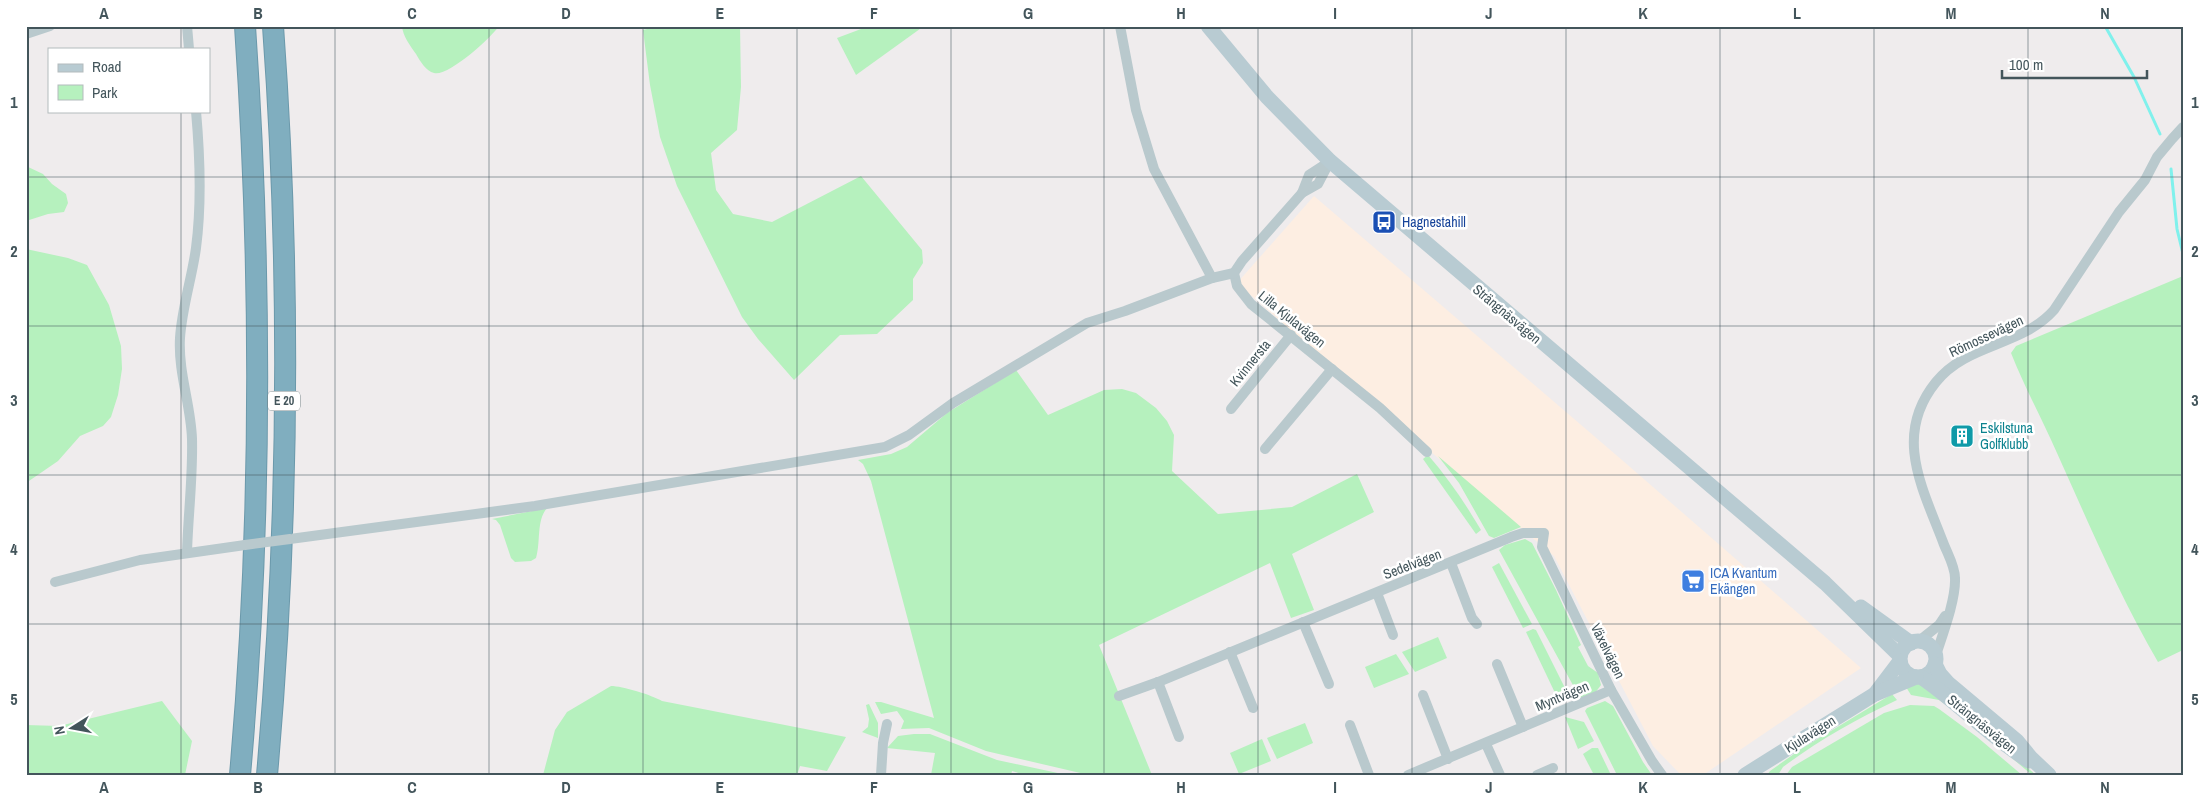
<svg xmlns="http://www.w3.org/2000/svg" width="2209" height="801" font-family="'Archivo Narrow',sans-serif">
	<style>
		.commercial { fill: #fdeee2 }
		.green { fill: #b6f1be }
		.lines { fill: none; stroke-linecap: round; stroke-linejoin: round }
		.stream { stroke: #80f1ec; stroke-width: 3 }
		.highway-casing { stroke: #6b99ab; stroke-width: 22 }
		.street { stroke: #b9c9cd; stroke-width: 10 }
		.secondary { stroke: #b8cbd2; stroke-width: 15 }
		.highway { stroke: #80aebf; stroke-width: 20 }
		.street-bridge { stroke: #b9c9cd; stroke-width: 10 }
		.grid { fill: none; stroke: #43555b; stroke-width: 1; stroke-opacity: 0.55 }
		.labels { text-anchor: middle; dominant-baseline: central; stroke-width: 5; stroke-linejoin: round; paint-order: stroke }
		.shield { fill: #fff; stroke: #7b888c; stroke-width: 1 }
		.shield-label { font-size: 12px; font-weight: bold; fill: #43555b }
		.transit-label { font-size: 14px; fill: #164399; stroke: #fff; text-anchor: start }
		.street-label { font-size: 14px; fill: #43555b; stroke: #fff }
		.culture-label { font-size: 14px; fill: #0d838f; stroke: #fff; text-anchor: start }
		.shop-label { font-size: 14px; fill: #366cbe; stroke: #fff; text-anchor: start }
		.neatline { fill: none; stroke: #43555b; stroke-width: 2 }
		.grid-label { font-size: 16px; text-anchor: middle; font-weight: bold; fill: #43555b }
	</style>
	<rect width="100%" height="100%" fill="#efeced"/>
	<polygon class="commercial" points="1314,196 1622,460 1861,668 1703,775 1681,775 1653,746 1554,556 1392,419 1237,283"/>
	<g class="green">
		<path d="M402 26H499C491 38 448 77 434 73 426 71 420 61 416 54 410 45 403 37 402 26Z"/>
		<polygon points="660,26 740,26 741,87 737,130 711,153 716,190 733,214 772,222 861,176 922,250 923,263 913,279 913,300 877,334 840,335 794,380 758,339 742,317 677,186 660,137 650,85 643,30"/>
		<polygon points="869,26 924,26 856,75 837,38"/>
		<polygon points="26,166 43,174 52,184 66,194 68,203 64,212 48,214 26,221"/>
		<polygon points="26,249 68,258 87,265 109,305 121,346 122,369 118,395 111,417 103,426 80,436 58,461 26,483"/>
		<path d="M2183 276V650L2158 662C2119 595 2089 524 2057 453 2042 419 2025 388 2011 353L2016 346Z"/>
		<polygon points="1016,370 1048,415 1104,390 1122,389 1136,393 1156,408 1167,421 1174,435 1172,471 1218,514 1292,507 1357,474 1374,512 1292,554 1314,610 1291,618 1270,563 1099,645 1152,775 1089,775 986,751 929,728 901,729 904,721 897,711 881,714 875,702 881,702 934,718 871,481 863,464 858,460 891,454 907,447 947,413"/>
		<path d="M1428 455C1448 478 1465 503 1481 530L1476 534 1423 459Z"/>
		<polygon points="1438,456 1521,527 1494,538 1489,536 1459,483"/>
		<path d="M547 508C536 521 541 542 536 558L531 561 515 562 511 558 500 525 496 520 492 519Z"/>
		<polygon points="1525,539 1532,543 1556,590 1581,645 1578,647 1588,666 1598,673 1601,685 1595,693 1580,698 1499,550 1505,545"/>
		<polygon points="1499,563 1532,624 1523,628 1492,567"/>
		<polygon points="1533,629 1536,630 1566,690 1556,695 1526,632"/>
		<polygon points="1438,637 1447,658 1415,672 1402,652"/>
		<polygon points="1396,654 1409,674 1374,688 1365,667"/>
		<polygon points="1915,683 1927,684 2036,775 2032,775 1961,715 1939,700 1911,695 1906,687"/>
		<path d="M611 686C622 686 652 695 662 701L846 737 827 771 800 766 797 775H543L555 730 567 712Z"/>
		<path d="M1892 694 1897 700C1857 719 1819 740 1783 767L1778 775H1767L1770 771 1801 749Z"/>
		<polygon points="162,701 192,741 185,775 26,775 26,725 59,726"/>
		<polygon points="1605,701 1613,706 1643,762 1652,775 1617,775 1585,711 1587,708"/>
		<polygon points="869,704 878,723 878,738 862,732 868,727 869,719 866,705"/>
		<polygon points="1910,705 1934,706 1939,709 1977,737 2022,775 1786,775 1792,767 1884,713"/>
		<polygon points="1565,717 1584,722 1594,741 1578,749"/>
		<polygon points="1305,723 1313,743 1277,759 1267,738"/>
		<polygon points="914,734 930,734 997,760 1067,775 1026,775 1012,771 1011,775 931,775 935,753 887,748 898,736"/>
		<polygon points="1262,739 1271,761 1239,774 1230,753"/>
		<polygon points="1592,748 1598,748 1611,775 1594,775 1583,754"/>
	</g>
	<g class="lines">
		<g class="stream">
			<polyline points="2105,26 2134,77 2160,134"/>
			<polyline points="2171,169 2177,229 2183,254"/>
		</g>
		<g class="highway-casing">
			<g id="highway">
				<path d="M240 775C262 526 262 275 245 26"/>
				<path d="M267 775C289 526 291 275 273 26"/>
			</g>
		</g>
		<g class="street">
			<polyline points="187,26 189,49"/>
			<polyline points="1120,26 1136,110 1154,169 1212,278"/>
			<polyline points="26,34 50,26"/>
			<polyline points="1330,161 1318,184 1302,193 1242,261 1234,273 1237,286 1251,304 1380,408 1427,452"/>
			<polyline points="1302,193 1309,175 1329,162"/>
			<polyline points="1231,409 1291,335"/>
			<polyline points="1265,449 1332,369"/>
			<polyline points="290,539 535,506 885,447 909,435 953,403 1087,323 1125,311 1212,278 1234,273"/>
			<path d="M187 553C188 516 193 477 192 439 191 405 178 373 180 338 182 307 192 278 196 248 202 203 200 156 196 111"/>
			<polyline points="1451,563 1472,618 1477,624"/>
			<polyline points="55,582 140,560 245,545"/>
			<polyline points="1377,593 1393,635"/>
			<polyline points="1303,622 1329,684"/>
			<polyline points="1919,641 1939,625 1945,616"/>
			<polyline points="1230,652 1253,708"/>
			<path d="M1935 658C1942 636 1956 600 1955 578 1955 566 1947 553 1943 542 1922 487 1893 435 1936 382 1967 343 2021 347 2054 310L2119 212 2145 180 2157 157 2172 139 2183 127"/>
			<polyline points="1497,664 1523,727"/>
			<polyline points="1158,682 1179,737"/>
			<polyline points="1423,695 1448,759"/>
			<polyline points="1119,696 1158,682 1511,537 1523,533 1544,533 1542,547 1611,690 1652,761 1662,775"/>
			<polyline points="1350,725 1369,775"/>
			<polyline points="1486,744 1500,775"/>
			<polyline points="881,775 883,743 887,724"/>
			<polyline points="1408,775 1611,690"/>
			<polyline points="1537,775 1553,768"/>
		</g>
		<g class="secondary">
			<polyline points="1208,26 1267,97 1330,161 1825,583 1900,656"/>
			<polyline points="1861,607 1911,643"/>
			<circle cx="1918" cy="659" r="18"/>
			<polyline points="1935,664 1940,674 1948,683 2017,741 2031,758 2049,775"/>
			<path d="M1921 677C1959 703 1990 737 2029 761"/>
			<polyline points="1875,694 1900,661"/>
			<polyline points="1745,775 1875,694 1916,677"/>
		</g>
		<use href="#highway" class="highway"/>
		<polyline class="street-bridge" points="245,545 290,539"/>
	</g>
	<path class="grid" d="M181 26V49M335 26V775M489 26V775M643 26V775M797 26V775M951 26V775M1104 26V775M1258 26V775M1412 26V775M1566 26V775M1720 26V775M1874 26V775M2028 26V775M181 111V775M26 177H2183M26 326H2183M26 475H2183M26 624H2183"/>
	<defs>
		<g id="bus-square" transform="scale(1.25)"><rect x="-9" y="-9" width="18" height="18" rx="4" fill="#1a4fb4" stroke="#fff"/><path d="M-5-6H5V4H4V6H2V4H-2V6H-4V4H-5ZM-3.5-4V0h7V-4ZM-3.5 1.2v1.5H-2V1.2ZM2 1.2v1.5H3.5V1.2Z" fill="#fff"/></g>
		<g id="building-square" transform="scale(1.25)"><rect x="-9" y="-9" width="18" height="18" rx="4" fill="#0f9aa8" stroke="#fff"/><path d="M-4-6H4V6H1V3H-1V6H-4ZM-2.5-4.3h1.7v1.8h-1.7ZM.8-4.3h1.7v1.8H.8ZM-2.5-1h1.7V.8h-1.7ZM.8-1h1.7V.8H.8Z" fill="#fff"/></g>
		<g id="supermarket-square" transform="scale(1.25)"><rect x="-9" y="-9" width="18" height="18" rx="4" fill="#3f7fe0" stroke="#fff"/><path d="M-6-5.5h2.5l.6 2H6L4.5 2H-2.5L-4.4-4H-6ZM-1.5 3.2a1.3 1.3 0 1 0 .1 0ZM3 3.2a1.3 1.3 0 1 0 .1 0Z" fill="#fff"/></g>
	</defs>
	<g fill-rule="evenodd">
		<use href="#bus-square" x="1384" y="222"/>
		<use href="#building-square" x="1962" y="436"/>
		<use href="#supermarket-square" x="1693" y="581"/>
	</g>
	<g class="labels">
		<rect class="shield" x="268" y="391.5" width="32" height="19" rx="4"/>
		<g class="shield-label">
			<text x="284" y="401">E 20</text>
		</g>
		<g class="transit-label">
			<text x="1402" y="222">Hagnestahill</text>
		</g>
		<g class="street-label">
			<text transform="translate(1507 314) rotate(40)">Strängnäsvägen</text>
			<text transform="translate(1292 319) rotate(39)">Lilla Kjulavägen</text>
			<text transform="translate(1986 336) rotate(-25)">Römossevägen</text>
			<text transform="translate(1250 363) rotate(-51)">Kvinnersta</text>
			<text transform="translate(1412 564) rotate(-21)">Sedelvägen</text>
			<text transform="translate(1608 651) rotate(64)">Växelvägen</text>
			<text transform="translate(1562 696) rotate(-23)">Myntvägen</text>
			<text transform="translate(1982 724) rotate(39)">Strängnäsvägen</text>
			<text transform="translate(1810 734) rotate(-32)">Kjulavägen</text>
		</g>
		<g class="culture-label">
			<text x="1980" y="428">Eskilstuna<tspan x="1980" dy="16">Golfklubb</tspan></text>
		</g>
		<g class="shop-label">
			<text x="1710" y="573">ICA Kvantum<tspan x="1710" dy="16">Ekängen</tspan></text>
		</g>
	</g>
	<rect width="2209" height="801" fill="none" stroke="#ffffff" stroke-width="55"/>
	<rect x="48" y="48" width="162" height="65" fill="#ffffff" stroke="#b4bbbd"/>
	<rect x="58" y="64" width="25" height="8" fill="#b8cbd2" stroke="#b4bbbd"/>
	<text x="92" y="72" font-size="15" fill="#43555b">Road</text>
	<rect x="58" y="85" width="25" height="15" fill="#b6f1be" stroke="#b4bbbd"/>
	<text x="92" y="98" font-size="15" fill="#43555b">Park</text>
	<g transform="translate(72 728) rotate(259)" stroke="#ffffff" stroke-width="4" paint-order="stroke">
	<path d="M0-4L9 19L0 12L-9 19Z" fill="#43555b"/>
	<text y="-8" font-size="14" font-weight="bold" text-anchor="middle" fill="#43555b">N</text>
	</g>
	<path d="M2002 70v8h145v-8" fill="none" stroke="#43555b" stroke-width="2.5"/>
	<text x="2009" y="70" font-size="15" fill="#43555b" stroke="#ffffff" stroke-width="4" paint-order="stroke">100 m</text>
	<rect x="28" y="28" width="2154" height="746" class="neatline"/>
	<g class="grid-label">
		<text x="104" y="19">A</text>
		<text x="258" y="19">B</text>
		<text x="412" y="19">C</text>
		<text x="566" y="19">D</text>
		<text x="720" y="19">E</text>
		<text x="874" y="19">F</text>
		<text x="1028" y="19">G</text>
		<text x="1181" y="19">H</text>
		<text x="1335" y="19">I</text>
		<text x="1489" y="19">J</text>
		<text x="1643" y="19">K</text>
		<text x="1797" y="19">L</text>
		<text x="1951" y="19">M</text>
		<text x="2105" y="19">N</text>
		<text x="14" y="108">1</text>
		<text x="2195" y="108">1</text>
		<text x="14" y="257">2</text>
		<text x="2195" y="257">2</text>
		<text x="14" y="406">3</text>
		<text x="2195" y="406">3</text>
		<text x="14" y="555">4</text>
		<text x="2195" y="555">4</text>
		<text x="14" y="705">5</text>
		<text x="2195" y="705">5</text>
		<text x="104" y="793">A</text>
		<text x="258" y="793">B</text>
		<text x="412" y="793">C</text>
		<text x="566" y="793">D</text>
		<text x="720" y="793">E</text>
		<text x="874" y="793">F</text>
		<text x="1028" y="793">G</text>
		<text x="1181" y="793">H</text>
		<text x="1335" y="793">I</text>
		<text x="1489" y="793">J</text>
		<text x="1643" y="793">K</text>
		<text x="1797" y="793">L</text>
		<text x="1951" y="793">M</text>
		<text x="2105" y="793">N</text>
	</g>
</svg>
